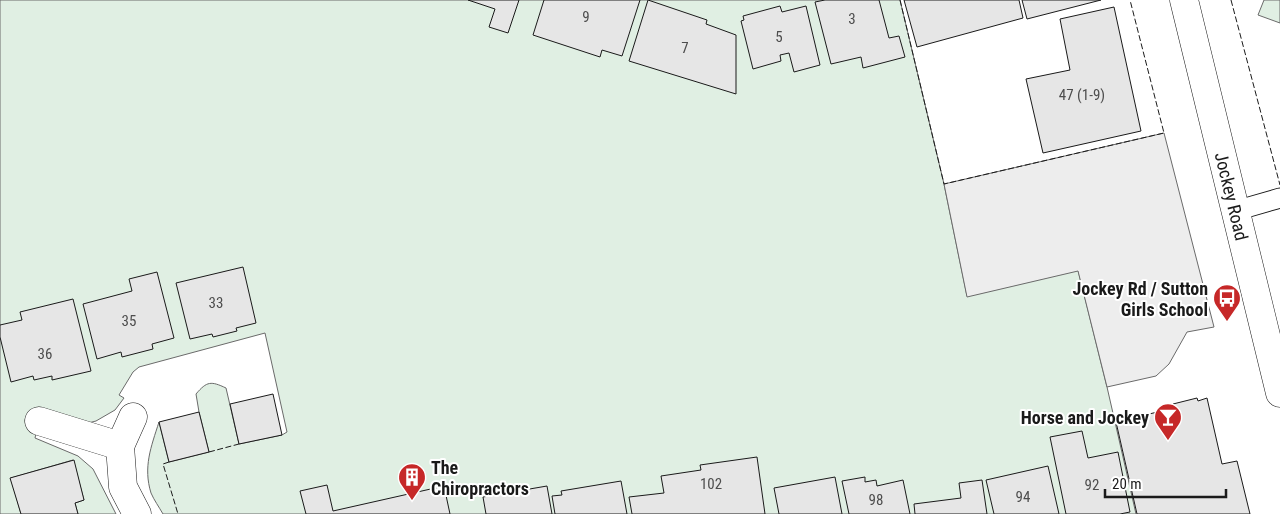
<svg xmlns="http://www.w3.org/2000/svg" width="1280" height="514" font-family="'Roboto Condensed',sans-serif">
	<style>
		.green { fill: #e0efe3; stroke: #6a6a6a }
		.parking { fill: #ededed; stroke: #6a6a6a }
		.building { fill: #e6e6e6; stroke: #1a1a1a }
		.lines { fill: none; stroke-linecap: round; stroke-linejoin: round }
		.service-casing { stroke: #1a1a1a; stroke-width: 21 }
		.minor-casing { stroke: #1a1a1a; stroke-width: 29 }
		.primary-casing { stroke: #1a1a1a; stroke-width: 29 }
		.service { stroke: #fff; stroke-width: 19 }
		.minor { stroke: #fff; stroke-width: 28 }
		.primary { stroke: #fff; stroke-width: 28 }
		.fence { stroke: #1a1a1a; stroke-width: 1; stroke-dasharray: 6 2.5; stroke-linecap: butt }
		.labels { text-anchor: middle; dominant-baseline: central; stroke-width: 4; stroke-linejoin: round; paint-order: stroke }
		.number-label { font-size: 15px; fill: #4d4d4d }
		.street-label { font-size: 18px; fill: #1a1a1a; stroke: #fff }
		.poi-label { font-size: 18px; font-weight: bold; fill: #1a1a1a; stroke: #fff; text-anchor: end }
	</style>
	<rect width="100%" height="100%" fill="#fff"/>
	<g class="green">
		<path d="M0 0H900L944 184 967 296 1078 270 1107 387 1136 514H163C159 507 154 500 151 493 143 467 151 447 159 422L169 462 209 452 199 412 196 394C207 381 211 381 226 388L239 444 282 435 287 432 265 333 139 367 133 372 119 395 124 398 115 410 96 421 88 423 41 412 35 438 78 456 93 469 116 514H78L75 503 84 500 73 460 11 478 21 514H0Z"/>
		<polygon points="1264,0 1280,0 1280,23 1258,15"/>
	</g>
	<polygon class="parking" points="1164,133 1214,327 1187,332 1169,364 1156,376 1107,387 1078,271 967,297 944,184"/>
	<g class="building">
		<polygon points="468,0 519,0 508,33 489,27 495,9"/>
		<polygon points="544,0 640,0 622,56 602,50 600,57 533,35"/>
		<polygon points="648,0 707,20 706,24 736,35 736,94 629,61"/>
		<polygon points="825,0 879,0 889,38 899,36 905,57 863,68 861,57 831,64 815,2"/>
		<polygon points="904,0 1019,0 1023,18 917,47"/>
		<polygon points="1022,0 1101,0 1027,19"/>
		<polygon points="780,6 782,12 806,6 820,65 794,72 789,53 780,55 781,61 753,69 741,21 744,20 743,16"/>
		<polygon points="1114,7 1141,131 1043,153 1026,79 1070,70 1060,19"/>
		<polygon points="243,267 256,323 236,328 237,331 213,337 212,334 190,339 176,283"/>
		<polygon points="157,272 174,338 152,344 153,349 122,357 121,352 97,359 83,304 132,291 129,279"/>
		<polygon points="73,299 91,371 52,380 52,376 34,380 33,376 11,382 0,337 0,325 22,320 20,312"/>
		<polygon points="273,394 282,435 239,444 230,404"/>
		<polygon points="1197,398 1198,401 1207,398 1222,464 1237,461 1250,514 1137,514 1116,422 1174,408 1173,404"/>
		<polygon points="199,412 209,452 169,462 159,422"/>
		<polygon points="1082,431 1088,458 1118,452 1130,512 1120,514 1066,514 1050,437"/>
		<polygon points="757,457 765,514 632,514 629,497 664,493 661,476 701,470 700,465"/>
		<polygon points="74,460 84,500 75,503 78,514 21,514 10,478"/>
		<polygon points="1048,466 1059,514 994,514 986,480"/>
		<polygon points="835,477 842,514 779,514 774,488"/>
		<polygon points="865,477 865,482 876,480 877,486 903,480 910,514 849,514 842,481"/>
		<polygon points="982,480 987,514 915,514 914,504 961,498 959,483"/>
		<polygon points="621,481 627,514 555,514 552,496 562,495 561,491"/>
		<polygon points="327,485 333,511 444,486 450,514 306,514 300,491"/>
		<polygon points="547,486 552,514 486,514 483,497"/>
	</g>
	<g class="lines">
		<g class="service-casing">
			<polyline id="service" points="1235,211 1280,198"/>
		</g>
		<g class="minor-casing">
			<g id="minor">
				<polyline points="39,421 120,446 133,417"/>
				<polyline points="120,446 123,487 137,514"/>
			</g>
		</g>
		<g class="primary-casing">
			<g id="primary">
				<path id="s1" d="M1184 0 1280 393"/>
			</g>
		</g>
		<use href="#service" class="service"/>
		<use href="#minor" class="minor"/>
		<use href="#primary" class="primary"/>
		<g class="fence">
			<polyline points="900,0 944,184 1164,133 1130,0"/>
			<polyline points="1231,0 1280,185"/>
			<polyline points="209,452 239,444"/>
			<polyline points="169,462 163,464 178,514"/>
		</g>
	</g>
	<defs>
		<g id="bus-pin" transform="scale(1.4375)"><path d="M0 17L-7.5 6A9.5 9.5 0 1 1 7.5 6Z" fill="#c62828" stroke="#fff"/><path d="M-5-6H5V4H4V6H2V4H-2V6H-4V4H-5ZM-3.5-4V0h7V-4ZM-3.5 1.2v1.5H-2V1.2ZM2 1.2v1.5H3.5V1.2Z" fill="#fff"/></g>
		<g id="bar-pin" transform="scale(1.4375)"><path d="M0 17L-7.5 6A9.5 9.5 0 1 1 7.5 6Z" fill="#c62828" stroke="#fff"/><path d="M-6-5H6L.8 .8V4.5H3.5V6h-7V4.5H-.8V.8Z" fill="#fff"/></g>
		<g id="building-pin" transform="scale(1.4375)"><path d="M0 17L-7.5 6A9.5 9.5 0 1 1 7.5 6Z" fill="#c62828" stroke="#fff"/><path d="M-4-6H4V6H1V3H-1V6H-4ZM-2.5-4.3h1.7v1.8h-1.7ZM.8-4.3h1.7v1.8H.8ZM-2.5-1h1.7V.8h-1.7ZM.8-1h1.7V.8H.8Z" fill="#fff"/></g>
	</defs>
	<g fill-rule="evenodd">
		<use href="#bus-pin" x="1227" y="298"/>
		<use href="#bar-pin" x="1168" y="417"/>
		<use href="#building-pin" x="412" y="477"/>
	</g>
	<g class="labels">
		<g class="number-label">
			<text x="586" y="17">9</text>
			<text x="852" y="19">3</text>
			<text x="779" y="37">5</text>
			<text x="685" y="48">7</text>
			<text x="1082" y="95">47 (1-9)</text>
			<text x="216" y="303">33</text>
			<text x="129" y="321">35</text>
			<text x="45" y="354">36</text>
			<text x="711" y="484">102</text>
			<text x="1092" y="485">92</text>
			<text x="1023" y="497">94</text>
			<text x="876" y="500">98</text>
		</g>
		<g class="street-label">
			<text stroke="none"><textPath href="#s1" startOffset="202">Jockey Road</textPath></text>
		</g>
		<g class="poi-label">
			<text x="1208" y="288">Jockey Rd / Sutton<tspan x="1208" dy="21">Girls School</tspan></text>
			<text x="1149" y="417">Horse and Jockey</text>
			<text x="431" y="467" text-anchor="start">The<tspan x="431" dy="21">Chiropractors</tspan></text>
		</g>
	</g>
	<path d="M1105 489v8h121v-8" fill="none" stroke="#1a1a1a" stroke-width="2.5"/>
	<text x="1112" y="489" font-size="15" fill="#1a1a1a" stroke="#ffffff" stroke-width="4" paint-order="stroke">20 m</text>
</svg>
